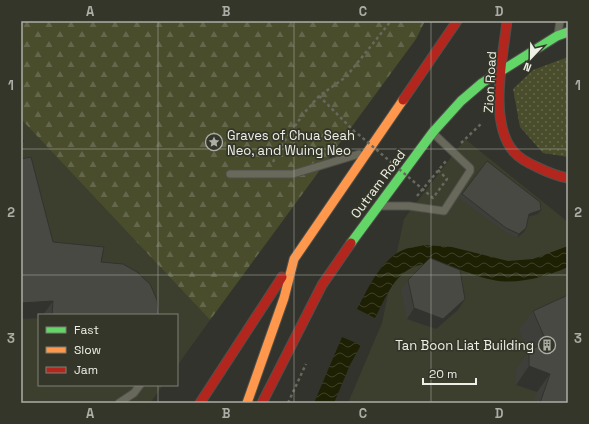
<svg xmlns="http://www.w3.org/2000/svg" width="589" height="424" font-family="'Space Grotesk',sans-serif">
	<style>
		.built { fill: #3c3f2d }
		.grass { fill: url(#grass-dots) }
		.forest { fill: url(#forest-firs) }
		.water { fill: url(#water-waves) }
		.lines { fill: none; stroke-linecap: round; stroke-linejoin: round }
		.lane-casing { stroke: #4f504b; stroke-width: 9 }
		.fast-casing { stroke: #4f504b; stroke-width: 11 }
		.slow-casing { stroke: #4f504b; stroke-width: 11 }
		.jam-casing { stroke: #4f504b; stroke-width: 11 }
		.path { stroke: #68695d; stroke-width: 2.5; stroke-dasharray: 3 3; stroke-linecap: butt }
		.lane { stroke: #68695b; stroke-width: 7 }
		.fast { stroke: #63d668; stroke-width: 9 }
		.slow { stroke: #ff974d; stroke-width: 9 }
		.jam { stroke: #b3261e; stroke-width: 9 }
		.path-bridge { stroke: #68695d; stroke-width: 2.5; stroke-dasharray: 3 3; stroke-linecap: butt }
		.wall { fill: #3e3f3a }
		.shaded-wall { fill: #32332f }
		.building { fill: #484943; stroke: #32332f }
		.grid { fill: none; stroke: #acaea6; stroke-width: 1; stroke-opacity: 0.55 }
		.labels { text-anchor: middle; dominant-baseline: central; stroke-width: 3.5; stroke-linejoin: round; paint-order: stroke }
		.street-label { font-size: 13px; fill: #eef0e7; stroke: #343629 }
		.poi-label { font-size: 13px; fill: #eef0e7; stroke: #343629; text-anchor: start }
		.neatline { fill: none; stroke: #acaea6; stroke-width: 1.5 }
		.grid-label { font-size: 13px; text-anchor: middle; font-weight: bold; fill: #acaea6 }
	</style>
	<defs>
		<pattern id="grass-dots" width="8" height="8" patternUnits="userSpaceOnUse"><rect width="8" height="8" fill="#494d2c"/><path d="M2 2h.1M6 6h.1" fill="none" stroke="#64674b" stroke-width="1.8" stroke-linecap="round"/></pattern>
		<pattern id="forest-firs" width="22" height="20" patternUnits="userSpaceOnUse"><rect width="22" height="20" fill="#494d2c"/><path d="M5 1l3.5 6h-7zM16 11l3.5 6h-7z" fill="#64674b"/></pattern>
		<pattern id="water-waves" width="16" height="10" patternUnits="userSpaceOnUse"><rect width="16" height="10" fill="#1e2004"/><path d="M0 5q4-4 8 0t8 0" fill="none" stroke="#3f4129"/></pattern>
	</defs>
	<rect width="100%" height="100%" fill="#32332c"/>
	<g class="built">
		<polygon points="21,119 210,320 177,366 177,315 39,315 39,385 163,385 150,403 21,403"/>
		<polygon points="465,139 568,222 568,403 348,403 382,323 404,219"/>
	</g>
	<polygon class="grass" points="568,57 568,157 543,153 520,127 513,89 533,70"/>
	<polygon class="forest" points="21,21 425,21 416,39 210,320 21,119"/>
	<g class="water">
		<path d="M424 245 452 247 508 261 533 259 568 246V267C546 277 517 285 493 280 464 275 434 251 405 272 391 282 383 303 375 318L357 309C368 289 380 260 403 250 409 247 418 247 424 245Z"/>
		<polygon points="342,337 361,345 350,365 334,403 314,403"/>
	</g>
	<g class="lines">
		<g class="lane-casing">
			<g id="lane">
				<polyline points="558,34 560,21"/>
				<polyline points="230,174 293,174 359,154"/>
				<polyline points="383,206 409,206 444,211 470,171 470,168 434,134"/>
				<polyline points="119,403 134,393 140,385"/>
			</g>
		</g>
		<g class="fast-casing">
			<polyline id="fast" points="351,243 433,132 461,101 482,83 557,36 568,32"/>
		</g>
		<g class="slow-casing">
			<polyline id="slow" points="247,403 284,298 294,259 403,100"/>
		</g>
		<g class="jam-casing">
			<g id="jam">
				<path d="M507 21C503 57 488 123 514 152 520 159 528 163 537 167 547 172 557 176 568 178"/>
				<polyline points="403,100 457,21"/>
				<polyline points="200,403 282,277"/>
				<polyline points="262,403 322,285 351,243"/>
			</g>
		</g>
		<g class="path">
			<polyline points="319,96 357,134"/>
			<polyline points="461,143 482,123"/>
			<polyline points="273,162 280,148 304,113 319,96 346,77 391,21"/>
			<polyline points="417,196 446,161"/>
			<polyline points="288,403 306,364"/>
		</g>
		<use href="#lane" class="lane"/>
		<use href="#fast" class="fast"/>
		<use href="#slow" class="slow"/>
		<use href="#jam" class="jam"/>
		<polyline class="path-bridge" points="358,134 433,198 447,179 438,170"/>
	</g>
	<g class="wall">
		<polygon points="21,159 53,242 101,262 159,315 39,315 39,318 21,319"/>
		<polygon points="462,194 541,210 538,214 529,217 524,232 517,238 504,231 459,198"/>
		<polygon points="408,280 458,310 436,329 407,319 401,290"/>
		<polygon points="568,295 568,403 533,403 537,392 516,385 516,370 529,351 519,330 533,311"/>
	</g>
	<g class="shaded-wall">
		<polygon points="541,210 538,214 527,217 529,214"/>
		<polygon points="526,228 524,232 517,238 519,234"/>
		<polygon points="465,299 458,310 436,329 407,319 414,308"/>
		<polygon points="53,301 43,315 39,315 39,318 21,319 21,303"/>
		<polygon points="529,366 550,374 537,392 516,385"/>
	</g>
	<g class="building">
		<polygon points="21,137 24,141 21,144"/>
		<polygon points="31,157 53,242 104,247 101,262 123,264 137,272 150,284 157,300 159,315 52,315 53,301 21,303 21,159"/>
		<polygon points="487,161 540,202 541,210 529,214 526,228 519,234 506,228 462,194"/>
		<polygon points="430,258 460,270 465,299 443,319 414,308 408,280"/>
		<polygon points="568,295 568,403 540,403 550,374 529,366 529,351 546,341 533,311"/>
	</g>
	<path class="grid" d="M158 21V315M294 21V403M431 21V403M21 149H568M21 275H568M158 385V403"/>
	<defs>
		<g id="sight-ring" transform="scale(0.9)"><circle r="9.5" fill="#343629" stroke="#acaea6" stroke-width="1.5"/><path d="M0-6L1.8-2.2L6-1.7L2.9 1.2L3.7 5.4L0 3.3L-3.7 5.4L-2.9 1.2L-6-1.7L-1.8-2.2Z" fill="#acaea6"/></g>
		<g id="building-ring" transform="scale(0.9)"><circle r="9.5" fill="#343629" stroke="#acaea6" stroke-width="1.5"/><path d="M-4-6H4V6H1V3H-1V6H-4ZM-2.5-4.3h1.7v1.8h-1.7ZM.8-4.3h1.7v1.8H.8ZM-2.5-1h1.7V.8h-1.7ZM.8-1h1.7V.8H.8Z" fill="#acaea6"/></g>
	</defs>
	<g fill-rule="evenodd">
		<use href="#sight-ring" x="214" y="142"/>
		<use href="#building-ring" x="547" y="345"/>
	</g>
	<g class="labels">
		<g class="street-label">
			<text transform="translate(490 82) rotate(-87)">Zion Road</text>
			<text transform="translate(378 184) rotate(-53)">Outram Road</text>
		</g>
		<g class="poi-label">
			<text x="227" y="135">Graves of Chua Seah<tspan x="227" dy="15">Neo, and Wuing Neo</tspan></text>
			<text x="534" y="345" text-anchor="end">Tan Boon Liat Building</text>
		</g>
	</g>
	<rect width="589" height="424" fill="none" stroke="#343629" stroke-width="44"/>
	<rect x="38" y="314" width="140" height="72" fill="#343629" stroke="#7e8075"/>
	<rect x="46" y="327" width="20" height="6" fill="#63d668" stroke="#7e8075"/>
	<text x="74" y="334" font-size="12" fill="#eef0e7">Fast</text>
	<rect x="46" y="347" width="20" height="6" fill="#ff974d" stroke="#7e8075"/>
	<text x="74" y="354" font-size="12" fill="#eef0e7">Slow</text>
	<rect x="46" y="367" width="20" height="6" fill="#b3261e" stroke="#7e8075"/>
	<text x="74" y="374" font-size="12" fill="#eef0e7">Jam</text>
	<g transform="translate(531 58) rotate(202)" stroke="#343629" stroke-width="3" paint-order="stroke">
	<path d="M0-3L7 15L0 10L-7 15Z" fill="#eef0e7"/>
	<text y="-6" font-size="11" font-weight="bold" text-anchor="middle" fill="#eef0e7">N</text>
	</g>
	<path d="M423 378v6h53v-6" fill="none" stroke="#eef0e7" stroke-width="2"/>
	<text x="429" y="378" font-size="12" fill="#eef0e7" stroke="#343629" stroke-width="3" paint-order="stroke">20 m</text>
	<rect x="22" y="22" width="545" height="380" class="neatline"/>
	<g class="grid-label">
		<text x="90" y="16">A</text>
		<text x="226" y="16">B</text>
		<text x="363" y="16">C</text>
		<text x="499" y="16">D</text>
		<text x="11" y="90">1</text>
		<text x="578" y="90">1</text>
		<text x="11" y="217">2</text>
		<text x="578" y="217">2</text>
		<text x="11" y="343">3</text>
		<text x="578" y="343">3</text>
		<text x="90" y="418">A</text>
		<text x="226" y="418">B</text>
		<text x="363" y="418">C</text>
		<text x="499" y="418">D</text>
	</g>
</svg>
